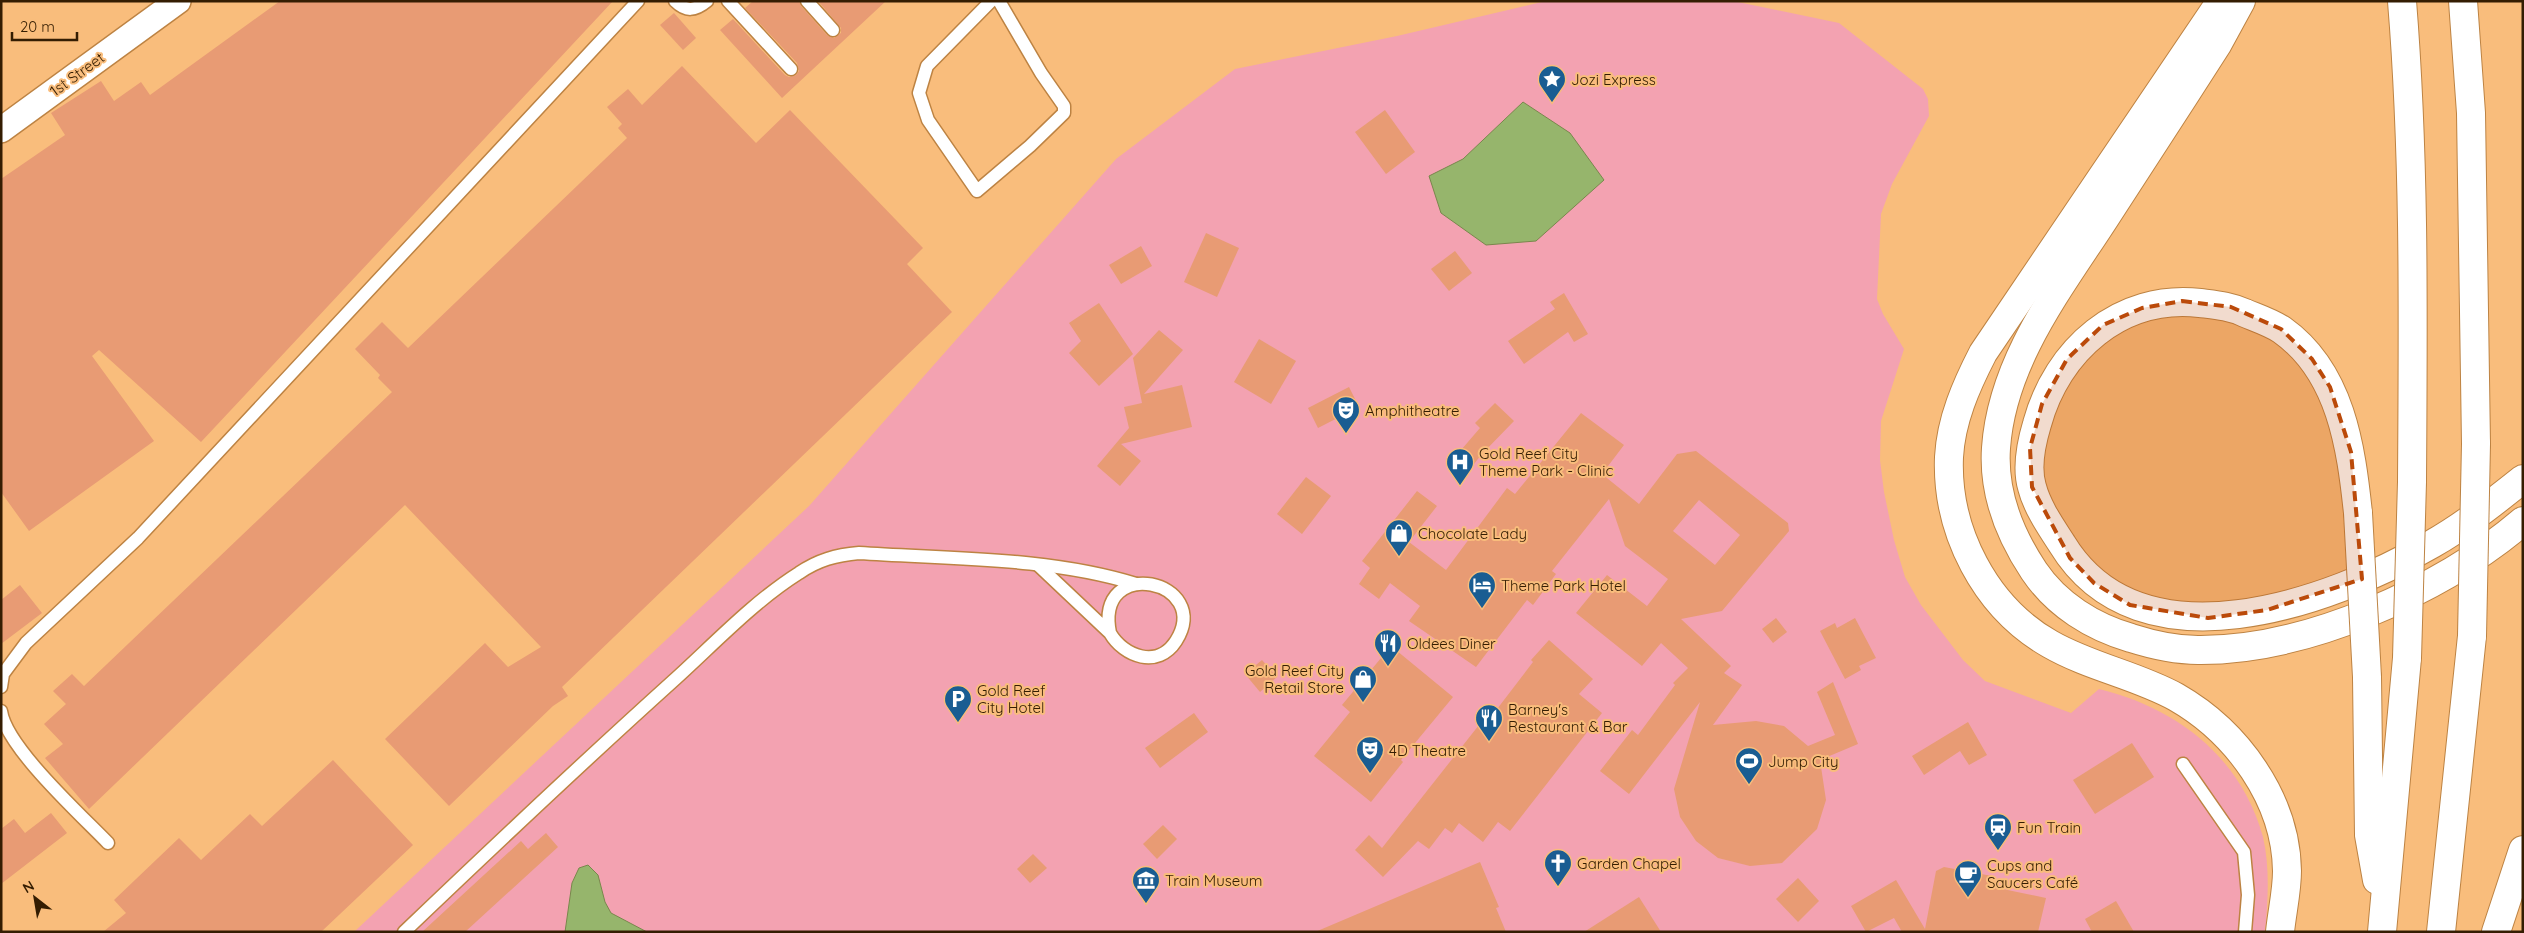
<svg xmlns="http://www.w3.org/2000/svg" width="2524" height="933" font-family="Quicksand,sans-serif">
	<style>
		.green { fill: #f3a2b1 }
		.water { fill: #96b56c; stroke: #79874c }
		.building { fill: #e89b74; fill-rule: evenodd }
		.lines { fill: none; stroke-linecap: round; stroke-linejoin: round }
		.service-casing { stroke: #bd8343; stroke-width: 15 }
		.minor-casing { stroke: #bd8343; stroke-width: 28 }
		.motorway-casing { stroke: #bd8343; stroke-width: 30 }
		.service { stroke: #fff; stroke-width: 12 }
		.minor { stroke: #fff; stroke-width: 25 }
		.motorway { stroke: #fff; stroke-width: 28 }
		.motorway-bridge-casing { stroke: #bd8343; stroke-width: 30; stroke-linecap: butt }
		.motorway-bridge { stroke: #fff; stroke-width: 28 }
		.marked { fill: #bb4a0a; fill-opacity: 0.2; stroke: #bb4a0a; stroke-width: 4; stroke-dasharray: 10 6; stroke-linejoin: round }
		.labels { text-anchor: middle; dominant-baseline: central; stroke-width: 4; stroke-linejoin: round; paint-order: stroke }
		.street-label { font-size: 15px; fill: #341d02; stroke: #f9bd7c }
		.poi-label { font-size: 15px; fill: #341d02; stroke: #f9bd7c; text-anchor: start }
	</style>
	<rect width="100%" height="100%" fill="#f9bd7c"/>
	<path class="green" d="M1546 1H1733L1839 23 1923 89 1928 99 1929 116 1892 184 1881 214 1877 299 1883 314 1904 349 1881 421 1880 460 1884 492 1894 540 1905 577 1921 605 1963 660 1985 681 2071 713 2099 689C2177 708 2241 757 2263 837 2270 867 2268 902 2265 932H354L809 506 1116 159 1235 69 1397 36Z"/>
	<g class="water">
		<polygon points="1523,102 1570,133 1604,180 1536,241 1486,245 1441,213 1429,176 1463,159"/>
		<polygon points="588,865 598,875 605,902 611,913 647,932 565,932 572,883 579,868"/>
	</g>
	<g class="building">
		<polygon points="280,1 613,1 201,442 99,350 92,356 154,441 29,531 1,492 1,179 65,135 51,113 101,81 114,101 141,82 150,95"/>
		<polygon points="753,1 799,1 801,6 827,35 834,38 841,33 841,28 818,1 886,1 782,98 720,30 733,19 785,75 789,77 796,75 799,71 797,63 745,8"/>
		<polygon points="674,13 696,38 683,50 660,25"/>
		<polygon points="682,66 756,143 790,110 923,248 907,264 952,312 562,687 568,696 553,706 449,806 385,739 485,643 508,667 541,647 405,505 89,809 45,758 63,744 44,724 66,704 53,691 72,674 84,686 392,392 378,378 380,375 355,349 382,322 408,348 627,138 618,128 622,124 607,107 628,89 642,105"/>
		<polygon points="1385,110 1415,152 1386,174 1355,132"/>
		<polygon points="1206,233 1239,248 1217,297 1184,282"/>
		<polygon points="1141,246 1152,266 1121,284 1109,265"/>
		<polygon points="1455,251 1472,273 1449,291 1431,269"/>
		<polygon points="1564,293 1588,334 1574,342 1568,332 1524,364 1508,341 1555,309 1550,302"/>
		<polygon points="1099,303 1133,354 1099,386 1069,353 1081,341 1069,323"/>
		<polygon points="1159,330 1183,350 1144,394 1182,385 1192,427 1121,444 1141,461 1120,486 1097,466 1129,428 1124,407 1142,403 1133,358"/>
		<polygon points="1259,339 1296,361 1271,404 1234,382"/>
		<polygon points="1349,387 1359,407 1318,428 1308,408"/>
		<polygon points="1495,403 1514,421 1481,455 1464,477 1449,464 1480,428 1475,423"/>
		<path d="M1581 413 1624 445 1602 474 1639 504 1677 454 1696 451 1788 523 1789 531 1722 611 1681 619 1731 666 1724 673 1742 685 1713 725 1756 721 1784 726 1808 746 1835 735 1817 692 1833 682 1858 744 1820 760 1826 800 1817 829 1782 863 1750 866 1718 858 1696 841 1680 817 1674 789 1700 702 1629 794 1600 771 1632 730 1638 735 1675 685 1673 683 1688 668 1661 643 1642 666 1576 613 1607 575 1647 606 1668 579 1625 546 1609 499 1552 571 1556 574 1533 605 1527 600 1476 667 1409 621 1420 606 1390 583 1379 599 1359 584 1370 568 1362 561 1417 491 1437 506 1409 542 1446 570 1507 488 1515 494ZM1699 500 1740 535 1715 565 1673 531Z"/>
		<polygon points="1306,477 1331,496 1302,534 1277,514"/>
		<polygon points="20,585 42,613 1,644 1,600"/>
		<polygon points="1776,618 1787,632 1773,643 1762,629"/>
		<polygon points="1855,618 1876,658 1859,666 1861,670 1845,679 1820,631 1835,623 1837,628"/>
		<polygon points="1549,640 1593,679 1579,694 1602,713 1510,831 1498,822 1483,842 1459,823 1452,833 1445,828 1429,849 1418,841 1383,877 1355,850 1369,835 1382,848 1490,711 1494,713 1533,662 1531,660"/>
		<polygon points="1391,646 1453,697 1401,760 1403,762 1371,802 1314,756 1350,712 1342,705"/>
		<polygon points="1262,660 1277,677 1260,692 1245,674"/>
		<polygon points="1194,713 1208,732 1160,768 1145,748"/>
		<polygon points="1968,722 1987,755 1969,765 1960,751 1924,775 1912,756"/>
		<polygon points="2132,743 2154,777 2095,814 2073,780"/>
		<polygon points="333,760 413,845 321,932 103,932 126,913 114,900 179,838 201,860 250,814 262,826"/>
		<polygon points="51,813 67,833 1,884 1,829 14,819 25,833"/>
		<polygon points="1163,825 1177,839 1157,859 1143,844"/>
		<polygon points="546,833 558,847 465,932 422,932 521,841 528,849"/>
		<polygon points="1033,854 1047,868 1030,883 1017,869"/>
		<polygon points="1480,862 1499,907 1496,908 1506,932 1315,932"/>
		<polygon points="1944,867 1992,876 1998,888 2046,898 2038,932 1902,932 1894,918 1866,932 1851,906 1896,880 1925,929 1936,871"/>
		<polygon points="1798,878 1819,901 1798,922 1776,899"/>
		<polygon points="1639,897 1661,932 1584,932"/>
		<polygon points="2116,901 2134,932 2092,932 2085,919"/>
	</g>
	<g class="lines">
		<g class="service-casing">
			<g id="service">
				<path d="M675 1C686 12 695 11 707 1"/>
				<polyline points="728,1 791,69"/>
				<polyline points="807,1 833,30"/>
				<polyline points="991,1 927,66 919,93 928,120 977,191 1030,146 1064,113 1064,106 1041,73 999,1"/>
				<path d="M1038 565 1110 633C1124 657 1158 669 1176 641 1214 580 1094 554 1110 633"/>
				<polyline points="1,687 3,674 26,643 138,538 638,1"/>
				<path d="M1 711C6 747 81 815 108 843"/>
				<polyline points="2183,764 2244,852 2248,895 2245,932"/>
				<path d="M404 932C493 847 582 763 673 681 713 645 753 602 799 573 818 560 836 555 859 553 949 559 1049 557 1136 584"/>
			</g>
		</g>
		<g class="minor-casing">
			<polyline id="minor" points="1,130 178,1"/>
		</g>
		<g class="motorway-casing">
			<g id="motorway">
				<path d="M2221 1 1983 353C1966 386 1951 420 1949 457 1946 531 1985 607 2050 644 2090 667 2136 675 2176 697 2237 732 2286 799 2287 871 2287 891 2282 912 2280 932"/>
				<path d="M2241 1 2217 45C2180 103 2142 161 2105 218 2059 289 2002 361 1996 448 1993 492 2010 535 2034 571 2057 605 2093 627 2131 638 2153 645 2176 650 2198 650 2306 651 2442 590 2523 521"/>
				<path d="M2402 1C2415 161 2413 322 2412 482"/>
				<polyline points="2463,1 2471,113 2476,444"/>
				<path d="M2358 513C2351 447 2341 372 2282 330 2272 323 2257 318 2245 313 2230 306 2216 305 2200 303 2120 294 2057 350 2037 424 2031 444 2026 467 2032 487 2037 507 2051 527 2062 544 2140 672 2330 603 2432 544 2464 526 2494 502 2523 479"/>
				<polyline points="2367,677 2369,835 2377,880"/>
				<polyline points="2382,932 2407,658"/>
				<polyline points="2441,932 2472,636"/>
				<polyline points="2496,932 2523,850"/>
			</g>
		</g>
		<use href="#service" class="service"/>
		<use href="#minor" class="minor"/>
		<use href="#motorway" class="motorway"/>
		<g class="motorway-bridge-casing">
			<g id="motorway-bridge">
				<polyline points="2358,513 2367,677"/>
				<polyline points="2472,636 2476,444"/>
				<polyline points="2407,658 2412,482"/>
			</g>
		</g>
		<use href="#motorway-bridge" class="motorway-bridge"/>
	</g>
	<path class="marked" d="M2182 301 2231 307 2281 329 2312 359 2330 387 2351 452 2362 579 2267 610 2208 618 2130 605 2094 583 2070 558 2032 487 2030 448 2042 404 2067 359 2103 325 2142 308Z"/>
	<defs>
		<g id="sight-pin" transform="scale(1.4375)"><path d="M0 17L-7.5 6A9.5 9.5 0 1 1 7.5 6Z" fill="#1a5d92" stroke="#f9bd7c"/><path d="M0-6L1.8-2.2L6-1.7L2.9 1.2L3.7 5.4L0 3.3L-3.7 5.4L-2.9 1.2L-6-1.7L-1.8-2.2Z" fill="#fff"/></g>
		<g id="theatre-pin" transform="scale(1.4375)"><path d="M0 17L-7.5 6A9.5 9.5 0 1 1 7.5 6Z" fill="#1a5d92" stroke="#f9bd7c"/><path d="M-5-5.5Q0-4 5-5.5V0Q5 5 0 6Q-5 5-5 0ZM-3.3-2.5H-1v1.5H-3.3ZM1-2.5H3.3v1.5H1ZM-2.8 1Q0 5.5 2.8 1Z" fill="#fff"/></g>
		<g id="hospital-pin" transform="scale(1.4375)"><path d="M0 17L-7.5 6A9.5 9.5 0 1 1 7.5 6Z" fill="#1a5d92" stroke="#f9bd7c"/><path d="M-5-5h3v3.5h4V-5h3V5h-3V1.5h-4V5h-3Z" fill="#fff"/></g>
		<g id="shop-pin" transform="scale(1.4375)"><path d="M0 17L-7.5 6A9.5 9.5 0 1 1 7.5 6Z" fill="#1a5d92" stroke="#f9bd7c"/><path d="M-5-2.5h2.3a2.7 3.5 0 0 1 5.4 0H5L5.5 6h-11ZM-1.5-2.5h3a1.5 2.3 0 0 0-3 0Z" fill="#fff"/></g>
		<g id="hotel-pin" transform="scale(1.4375)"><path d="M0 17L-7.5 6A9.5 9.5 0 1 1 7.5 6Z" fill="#1a5d92" stroke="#f9bd7c"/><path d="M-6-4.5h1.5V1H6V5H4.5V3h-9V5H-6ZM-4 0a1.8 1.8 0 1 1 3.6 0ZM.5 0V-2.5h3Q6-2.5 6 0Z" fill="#fff"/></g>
		<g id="restaurant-pin" transform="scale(1.4375)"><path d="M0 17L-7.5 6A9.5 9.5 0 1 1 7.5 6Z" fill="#1a5d92" stroke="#f9bd7c"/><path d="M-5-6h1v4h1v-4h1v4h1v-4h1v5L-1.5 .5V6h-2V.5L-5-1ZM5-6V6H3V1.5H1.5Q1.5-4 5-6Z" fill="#fff"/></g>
		<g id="parking-pin" transform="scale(1.4375)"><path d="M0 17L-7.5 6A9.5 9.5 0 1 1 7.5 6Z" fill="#1a5d92" stroke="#f9bd7c"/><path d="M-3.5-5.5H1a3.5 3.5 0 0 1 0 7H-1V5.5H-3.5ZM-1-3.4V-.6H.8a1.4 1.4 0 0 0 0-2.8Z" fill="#fff"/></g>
		<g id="stadium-pin" transform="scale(1.4375)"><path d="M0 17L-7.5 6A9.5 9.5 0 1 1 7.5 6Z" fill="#1a5d92" stroke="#f9bd7c"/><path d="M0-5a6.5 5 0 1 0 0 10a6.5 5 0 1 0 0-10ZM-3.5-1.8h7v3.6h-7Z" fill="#fff"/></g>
		<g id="station-pin" transform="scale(1.4375)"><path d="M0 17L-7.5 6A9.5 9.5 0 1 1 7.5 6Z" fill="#1a5d92" stroke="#f9bd7c"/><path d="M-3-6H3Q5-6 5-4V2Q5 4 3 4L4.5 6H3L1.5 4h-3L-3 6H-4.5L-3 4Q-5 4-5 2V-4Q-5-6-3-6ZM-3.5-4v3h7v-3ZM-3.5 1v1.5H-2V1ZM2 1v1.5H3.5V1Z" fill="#fff"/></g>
		<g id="church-pin" transform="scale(1.4375)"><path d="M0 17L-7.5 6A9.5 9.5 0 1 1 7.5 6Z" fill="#1a5d92" stroke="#f9bd7c"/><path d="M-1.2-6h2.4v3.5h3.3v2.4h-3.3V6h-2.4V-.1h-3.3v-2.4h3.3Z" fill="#fff"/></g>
		<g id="cafe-pin" transform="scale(1.4375)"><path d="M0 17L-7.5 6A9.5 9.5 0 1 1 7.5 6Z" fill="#1a5d92" stroke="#f9bd7c"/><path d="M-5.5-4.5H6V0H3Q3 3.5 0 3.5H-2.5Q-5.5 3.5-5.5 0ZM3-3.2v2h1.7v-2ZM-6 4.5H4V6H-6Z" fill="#fff"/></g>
		<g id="museum-pin" transform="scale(1.4375)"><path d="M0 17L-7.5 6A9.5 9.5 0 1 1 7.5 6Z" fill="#1a5d92" stroke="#f9bd7c"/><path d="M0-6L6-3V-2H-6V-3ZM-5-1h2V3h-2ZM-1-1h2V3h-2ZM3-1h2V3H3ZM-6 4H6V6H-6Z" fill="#fff"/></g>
	</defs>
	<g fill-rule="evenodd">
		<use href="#sight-pin" x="1552" y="79"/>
		<use href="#theatre-pin" x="1346" y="410"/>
		<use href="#hospital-pin" x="1460" y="462"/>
		<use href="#shop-pin" x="1399" y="533"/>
		<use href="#hotel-pin" x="1482" y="585"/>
		<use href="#restaurant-pin" x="1388" y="643"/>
		<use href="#shop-pin" x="1363" y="679"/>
		<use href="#parking-pin" x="958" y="699"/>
		<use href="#restaurant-pin" x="1489" y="718"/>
		<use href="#theatre-pin" x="1370" y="750"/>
		<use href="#stadium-pin" x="1749" y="761"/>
		<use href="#station-pin" x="1998" y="827"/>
		<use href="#church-pin" x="1558" y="863"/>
		<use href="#cafe-pin" x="1968" y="874"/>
		<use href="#museum-pin" x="1146" y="880"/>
	</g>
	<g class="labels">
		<g class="street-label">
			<text transform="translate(77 74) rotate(-36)">1st Street</text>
		</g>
		<g class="poi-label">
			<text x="1571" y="79">Jozi Express</text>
			<text x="1365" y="410">Amphitheatre</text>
			<text x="1479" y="453">Gold Reef City<tspan x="1479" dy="17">Theme Park - Clinic</tspan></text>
			<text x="1418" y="533">Chocolate Lady</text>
			<text x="1501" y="585">Theme Park Hotel</text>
			<text x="1407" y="643">Oldees Diner</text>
			<text x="1344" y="670" text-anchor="end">Gold Reef City<tspan x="1344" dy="17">Retail Store</tspan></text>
			<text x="977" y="690">Gold Reef<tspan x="977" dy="17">City Hotel</tspan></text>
			<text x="1508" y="709">Barney's<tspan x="1508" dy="17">Restaurant &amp; Bar</tspan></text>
			<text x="1389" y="750">4D Theatre</text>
			<text x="1768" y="761">Jump City</text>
			<text x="2017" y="827">Fun Train</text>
			<text x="1577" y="863">Garden Chapel</text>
			<text x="1987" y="865">Cups and<tspan x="1987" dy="17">Saucers Café</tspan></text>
			<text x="1165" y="880">Train Museum</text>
		</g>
	</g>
	<rect width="2524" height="933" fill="none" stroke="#341d02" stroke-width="5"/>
	<g transform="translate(35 898) rotate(329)" stroke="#f9bd7c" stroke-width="4" paint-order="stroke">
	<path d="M0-4L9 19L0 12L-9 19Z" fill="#341d02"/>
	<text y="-8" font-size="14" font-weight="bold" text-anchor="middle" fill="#341d02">N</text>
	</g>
	<path d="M12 32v8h65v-8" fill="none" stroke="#341d02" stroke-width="2.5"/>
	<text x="20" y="32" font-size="15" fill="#341d02" stroke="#f9bd7c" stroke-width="4" paint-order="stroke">20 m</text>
</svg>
